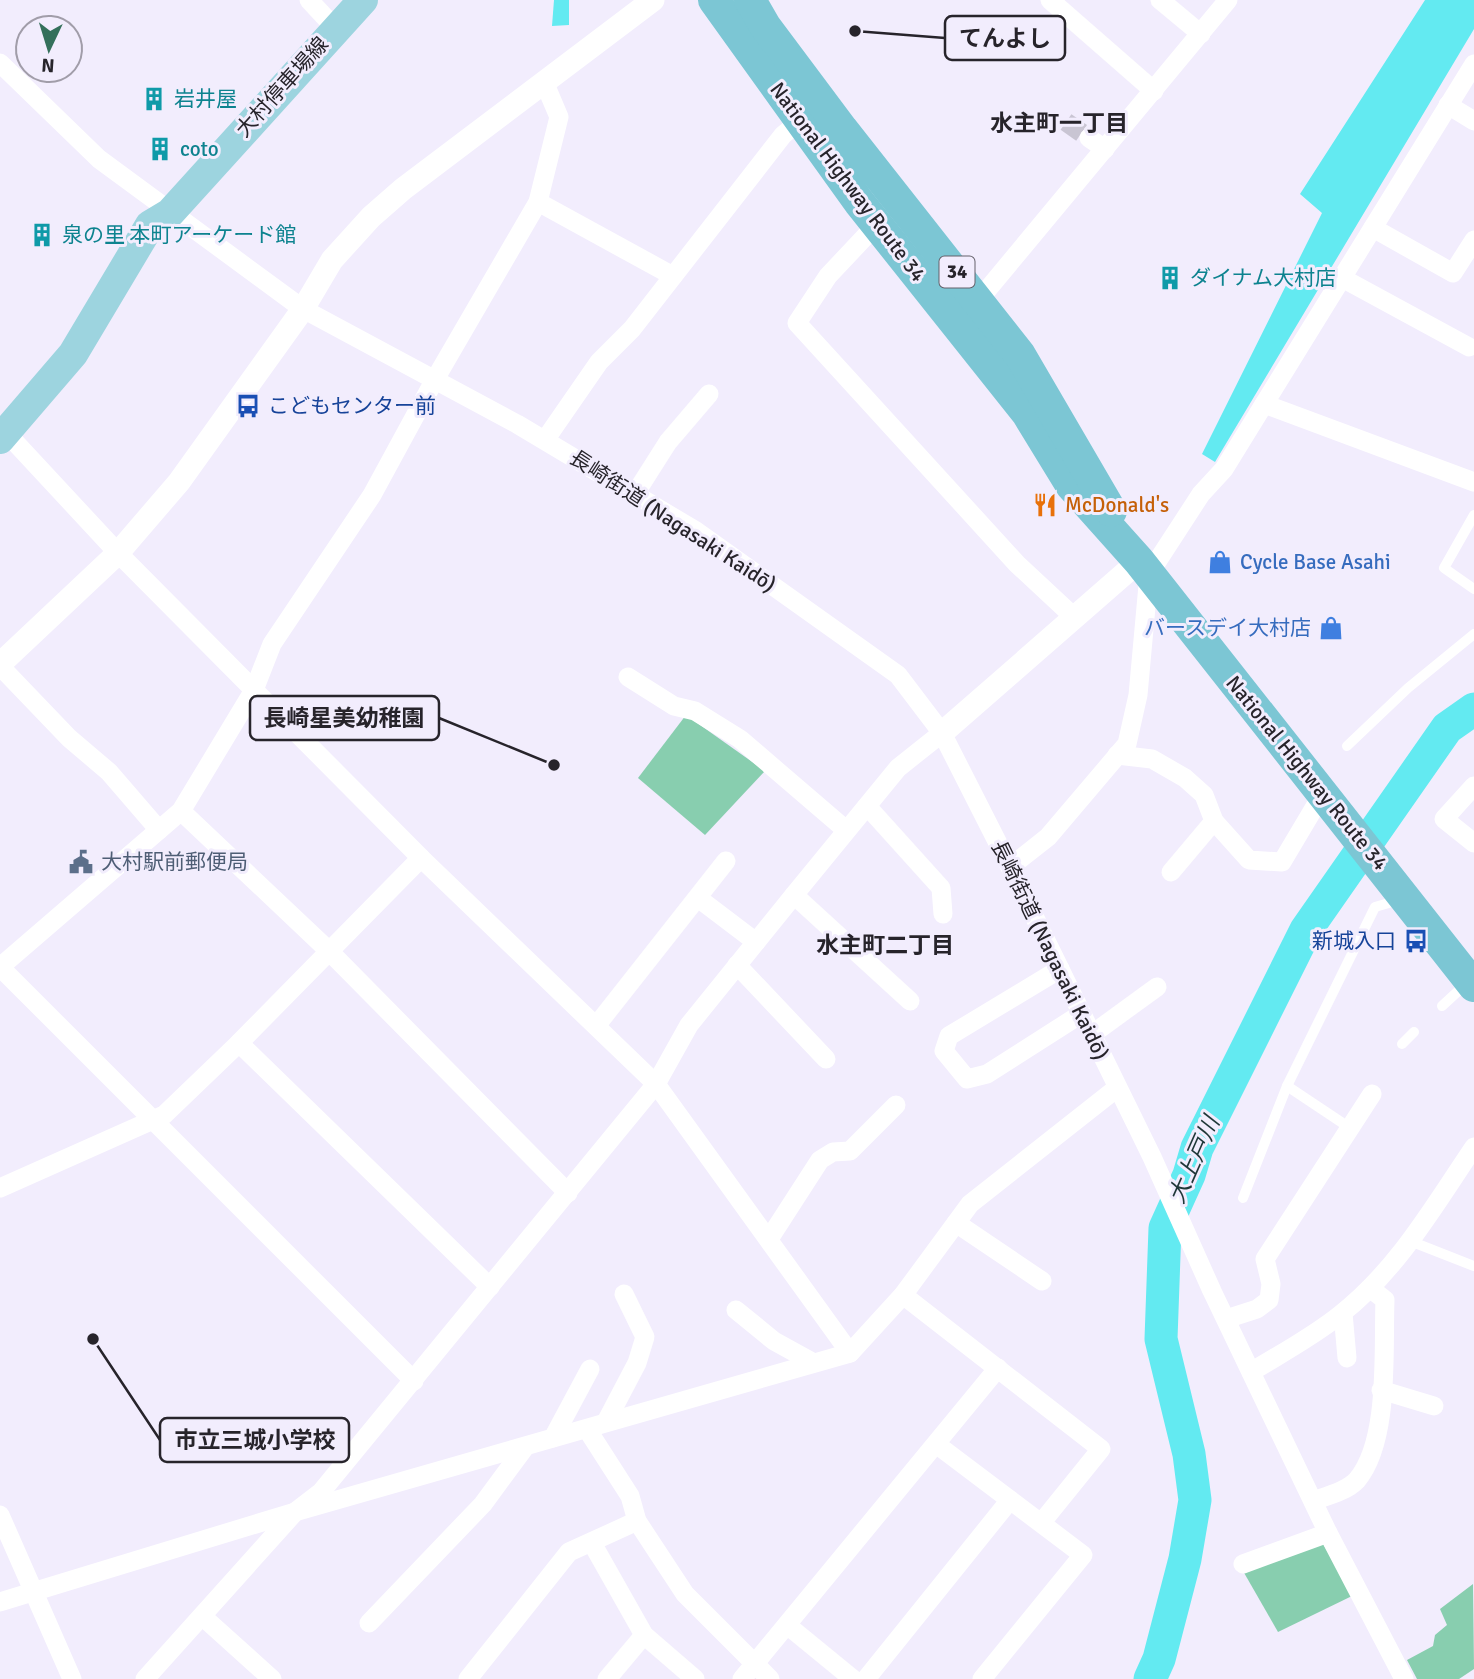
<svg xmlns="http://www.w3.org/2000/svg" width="1474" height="1679" font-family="Signika,'Noto Sans JP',sans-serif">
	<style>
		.green { fill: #88ceaf }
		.water { fill: #63eaf1 }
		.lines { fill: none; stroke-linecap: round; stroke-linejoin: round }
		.river { stroke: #63eaf1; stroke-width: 33 }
		.minor-tunnel { stroke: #c9c5d3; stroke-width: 19; stroke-dasharray: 19 10; stroke-linecap: butt }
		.service { stroke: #fff; stroke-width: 10 }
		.minor { stroke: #fff; stroke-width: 19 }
		.tertiary { stroke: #fff; stroke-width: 23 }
		.primary { stroke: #9dd4df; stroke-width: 30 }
		.trunk { stroke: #7cc6d4; stroke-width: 32 }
		.labels { text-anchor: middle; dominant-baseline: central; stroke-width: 6; stroke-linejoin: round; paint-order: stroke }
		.shield { fill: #f2edfd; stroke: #64606a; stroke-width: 2 }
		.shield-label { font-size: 19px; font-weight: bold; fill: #27242b }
		.street-label { font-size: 21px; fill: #27242b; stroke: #f2edfd }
		.culture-label { font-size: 21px; fill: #0d838f; stroke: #f2edfd; text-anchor: start }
		.transit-label { font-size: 21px; fill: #164399; stroke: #f2edfd; text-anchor: start }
		.food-label { font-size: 21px; fill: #c56008; stroke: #f2edfd; text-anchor: start }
		.shop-label { font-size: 21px; fill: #366cbe; stroke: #f2edfd; text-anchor: start }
		.service-label { font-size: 21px; fill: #4e5e75; stroke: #f2edfd; text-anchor: start }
		.neighbourhood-label { font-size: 23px; font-weight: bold; fill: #27242b; stroke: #f2edfd }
		.water-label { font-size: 23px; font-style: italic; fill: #1f3738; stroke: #f2edfd }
		.leader { fill: none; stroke: #27242b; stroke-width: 2.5 }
		.callout-dot { fill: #27242b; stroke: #f2edfd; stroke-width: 2.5 }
		.callout { fill: #f2edfd; stroke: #27242b; stroke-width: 2.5 }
		.callout-label { font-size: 23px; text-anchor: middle; font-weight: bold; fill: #27242b }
	</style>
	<rect width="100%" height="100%" fill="#f2edfd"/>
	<g class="green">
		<polygon points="686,715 765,771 705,835 638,778"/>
		<polygon points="1320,1538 1352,1596 1278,1632 1243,1571"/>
		<polygon points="1473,1584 1474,1669 1459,1679 1417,1679 1407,1660 1433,1646 1435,1635 1447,1625 1440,1609"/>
	</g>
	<g class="water">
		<polygon points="554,0 569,0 569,25 552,26"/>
		<polygon points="1425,0 1474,0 1474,29 1215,462 1202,454 1322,213 1300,194"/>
	</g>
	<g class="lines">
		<polyline class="river" points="1150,1679 1159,1659 1185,1559 1195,1500 1189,1454 1161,1339 1165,1228 1189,1175 1197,1148 1306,930 1447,728 1474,709"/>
		<polyline class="minor-tunnel" points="1066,122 1089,138"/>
		<g class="service">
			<polyline points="1474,515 1444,568 1474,589"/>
			<polyline points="1347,746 1408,688 1474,634"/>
			<polyline points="1442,1006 1467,983"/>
			<polyline points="1402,1044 1414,1032"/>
			<polyline points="1350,1128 1287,1086 1375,907 1399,900"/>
			<polyline points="1243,1198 1287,1086"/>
			<polyline points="1410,1241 1474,1266"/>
		</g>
		<g class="minor">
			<polyline points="309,0 335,28"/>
			<polyline points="1050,0 1154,91"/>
			<polyline points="1160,0 1201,34"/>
			<polyline points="0,63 99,159 303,309 517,424 696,531 898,675 942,733 1010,867 1152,1157 1212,1291 1328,1533 1404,1679"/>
			<polyline points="1448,105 1474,121"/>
			<polyline points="1089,138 1105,149"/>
			<polyline points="538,202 673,276"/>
			<polyline points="877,224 828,276 797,323 1017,564 1075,618"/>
			<polyline points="1373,228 1453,273 1474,240"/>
			<polyline points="1342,278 1469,347"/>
			<polyline points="973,307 1228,0"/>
			<polyline points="1264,404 1474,482"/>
			<polyline points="0,426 118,553 421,858 656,1084 850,1353"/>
			<polyline points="545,440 599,362 632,329 783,135 800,121"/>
			<polyline points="635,494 668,442 709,394"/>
			<polyline points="0,666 69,738 109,772 159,830"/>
			<polyline points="628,677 674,706 695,711 740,739 846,830"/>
			<polyline points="1117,755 1152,759 1185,778 1204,795 1214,821 1249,860 1282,862 1323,793"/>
			<polyline points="1474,786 1444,819 1474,843"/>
			<polyline points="867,806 941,888 943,914"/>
			<polyline points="181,811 328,950 568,1193"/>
			<polyline points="1010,867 1048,837 1127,744 1138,695 1149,574 1201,494 1224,469 1474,64"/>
			<polyline points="1171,872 1214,821"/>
			<polyline points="794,895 910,1001"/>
			<polyline points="698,898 756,942"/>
			<polyline points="737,965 826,1059"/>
			<polyline points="0,967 181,811 254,690 272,644 372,495 434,381 538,202 559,117 545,84"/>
			<polyline points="0,967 414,1381"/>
			<polyline points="1060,969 949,1036 944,1051 967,1079 987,1074 1081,1014"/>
			<polyline points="596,1026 726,861"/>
			<polyline points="1091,1035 1157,987"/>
			<polyline points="239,1043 490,1287"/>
			<polyline points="0,1188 164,1115 239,1043 421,858"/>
			<polyline points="956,1223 1042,1281"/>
			<polyline points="769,1239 820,1160 833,1152 850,1151 896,1105"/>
			<polyline points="903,1295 1101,1449 1042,1522"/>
			<polyline points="736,1310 774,1341 814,1363"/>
			<polyline points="1343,1313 1347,1358"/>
			<polyline points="1226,1319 1257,1309 1269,1300 1271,1284 1265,1259 1372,1094"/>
			<path d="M1251 1372C1282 1353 1314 1336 1341 1314 1398 1269 1434 1206 1474 1147"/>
			<polyline points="1381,1390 1434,1406"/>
			<polyline points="606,1422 637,1363 645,1337 624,1294"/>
			<polyline points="587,1429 630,1496 637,1521 685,1594 770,1679"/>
			<polyline points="553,1438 590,1369"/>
			<polyline points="936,1444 1083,1555 982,1679"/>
			<path d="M1313 1501C1327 1496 1347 1491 1357 1480 1390 1441 1383 1350 1385 1300L1370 1288"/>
			<polyline points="0,1515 72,1679"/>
			<polyline points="592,1543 644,1635 695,1679"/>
			<polyline points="1243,1564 1328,1533"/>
			<polyline points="0,1602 295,1512 850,1353 903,1295 970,1204 1117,1088"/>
			<polyline points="202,1616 272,1679"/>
			<polyline points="369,1623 483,1504 525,1447"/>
			<polyline points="787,1625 853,1679"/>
			<polyline points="145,1679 295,1512 321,1492 656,1084 689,1025 794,895 898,768 942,733"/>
			<polyline points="468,1679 569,1552 637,1521"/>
			<polyline points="607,1679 644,1635"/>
			<polyline points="742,1679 998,1368"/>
			<polyline points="866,1679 1010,1500"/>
		</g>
		<g class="tertiary">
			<polyline points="0,664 118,553 179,482 303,309 332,260 371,217 403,189 653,0"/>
			<polyline points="942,733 1139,561"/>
		</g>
		<polyline class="primary" points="0,439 73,354 150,225 170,213 363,0"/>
		<g class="trunk">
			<polyline points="714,0 859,202 1027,413 1071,485 1139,561 1474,986"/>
			<polyline points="750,0 765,26 842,129 1020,355 1111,511"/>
		</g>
	</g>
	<defs>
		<g id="building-bare" transform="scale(1.89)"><path d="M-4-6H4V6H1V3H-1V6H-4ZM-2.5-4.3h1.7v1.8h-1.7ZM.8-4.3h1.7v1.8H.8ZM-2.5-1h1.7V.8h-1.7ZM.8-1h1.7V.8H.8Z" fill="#0f9aa8" stroke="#f2edfd" stroke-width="2.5" paint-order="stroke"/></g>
		<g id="bus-bare" transform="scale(1.89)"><path d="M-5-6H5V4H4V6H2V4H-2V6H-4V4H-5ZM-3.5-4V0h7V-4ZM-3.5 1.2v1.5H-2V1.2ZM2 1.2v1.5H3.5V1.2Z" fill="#1a4fb4" stroke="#f2edfd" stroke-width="2.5" paint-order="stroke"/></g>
		<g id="restaurant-bare" transform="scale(1.89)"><path d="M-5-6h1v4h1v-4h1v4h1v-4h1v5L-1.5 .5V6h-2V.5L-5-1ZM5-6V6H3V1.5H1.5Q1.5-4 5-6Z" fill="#e8710a" stroke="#f2edfd" stroke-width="2.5" paint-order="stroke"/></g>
		<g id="shop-bare" transform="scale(1.89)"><path d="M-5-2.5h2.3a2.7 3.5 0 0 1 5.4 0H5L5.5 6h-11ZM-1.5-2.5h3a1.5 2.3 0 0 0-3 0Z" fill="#3f7fe0" stroke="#f2edfd" stroke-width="2.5" paint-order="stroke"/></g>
		<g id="civic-bare" transform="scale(1.89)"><path d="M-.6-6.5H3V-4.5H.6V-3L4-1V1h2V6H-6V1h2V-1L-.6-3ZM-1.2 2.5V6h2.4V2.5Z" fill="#5c6f8a" stroke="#f2edfd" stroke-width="2.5" paint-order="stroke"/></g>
	</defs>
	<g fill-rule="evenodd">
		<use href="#building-bare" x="154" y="99"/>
		<use href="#building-bare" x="160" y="149"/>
		<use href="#building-bare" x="42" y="235"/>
		<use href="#building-bare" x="1170" y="278"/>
		<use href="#bus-bare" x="248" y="406"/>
		<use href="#restaurant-bare" x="1045" y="505"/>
		<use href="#shop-bare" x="1220" y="562"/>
		<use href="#shop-bare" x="1331" y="628"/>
		<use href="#civic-bare" x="81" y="862"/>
		<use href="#bus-bare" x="1416" y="941"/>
	</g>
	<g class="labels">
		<rect class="shield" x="939.5" y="256.5" width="35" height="31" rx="5"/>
		<g class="shield-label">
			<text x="957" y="272">34</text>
		</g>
		<g class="street-label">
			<text transform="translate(282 87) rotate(-48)">大村停車場線</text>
			<text transform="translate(848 182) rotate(53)">National Highway Route 34</text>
			<text transform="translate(673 521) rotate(33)">長崎街道 (Nagasaki Kaidō)</text>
			<text transform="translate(1307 773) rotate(51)">National Highway Route 34</text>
			<text transform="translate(1050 950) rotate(64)">長崎街道 (Nagasaki Kaidō)</text>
		</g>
		<g class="culture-label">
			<text x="174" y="99">岩井屋</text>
			<text x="180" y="149">coto</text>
			<text x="62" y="235">泉の里 本町アーケード館</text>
			<text x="1190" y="278">ダイナム大村店</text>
		</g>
		<g class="transit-label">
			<text x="268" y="406">こどもセンター前</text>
			<text x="1396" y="941" text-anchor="end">新城入口</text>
		</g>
		<g class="food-label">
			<text x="1065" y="505">McDonald's</text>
		</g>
		<g class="shop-label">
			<text x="1240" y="562">Cycle Base Asahi</text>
			<text x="1311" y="628" text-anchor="end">バースデイ大村店</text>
		</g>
		<g class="service-label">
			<text x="101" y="862">大村駅前郵便局</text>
		</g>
		<g class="neighbourhood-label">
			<text x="1059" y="123">水主町一丁目</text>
			<text x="885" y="945">水主町二丁目</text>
		</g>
		<g class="water-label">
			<text transform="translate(1194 1160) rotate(-66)">大上戸川</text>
		</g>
	</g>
	<path class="leader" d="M855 31L945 38M554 765L439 718M93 1339L160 1440"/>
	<g class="callout-dot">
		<circle cx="855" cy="31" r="7"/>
		<circle cx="554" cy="765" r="7"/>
		<circle cx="93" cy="1339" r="7"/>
	</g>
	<g class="callout">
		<rect x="945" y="16" width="120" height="44" rx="7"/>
		<rect x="250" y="696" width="189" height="44" rx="7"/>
		<rect x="160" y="1418" width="189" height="44" rx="7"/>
	</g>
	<g class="callout-label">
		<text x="1005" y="46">てんよし</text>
		<text x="344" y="726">長崎星美幼稚園</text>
		<text x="255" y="1448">市立三城小学校</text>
	</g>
	<g transform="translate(49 49) rotate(184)"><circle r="33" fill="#f2edfd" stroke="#a19da9" stroke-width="2"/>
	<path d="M0-5L12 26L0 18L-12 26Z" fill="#34705b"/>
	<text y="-10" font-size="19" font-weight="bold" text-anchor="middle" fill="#27242b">N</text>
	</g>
</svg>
